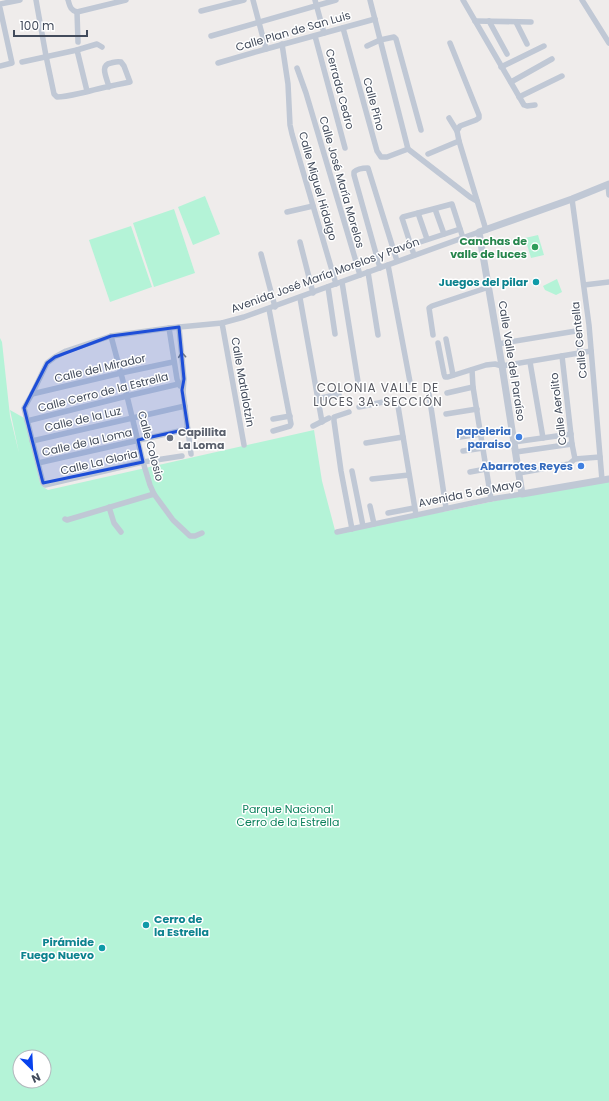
<svg xmlns="http://www.w3.org/2000/svg" width="609" height="1101" font-family="Poppins,sans-serif">
	<style>
		.green { fill: #b4f3d7; fill-rule: evenodd }
		.lines { fill: none; stroke-linecap: round; stroke-linejoin: round }
		.minor { stroke: #c0c8d5; stroke-width: 5.5 }
		.tertiary { stroke: #c0c8d5; stroke-width: 7 }
		.oneway { stroke: #6e7786 }
		.marked { fill: #1d4ed8; fill-opacity: 0.2; stroke: #1d4ed8; stroke-width: 3; stroke-linejoin: round }
		.leisure-dot { fill: #2e9e5b; stroke: #fff; stroke-width: 1.5 }
		.culture-dot { fill: #0f9aa8; stroke: #fff; stroke-width: 1.5 }
		.shop-dot { fill: #3f7fe0; stroke: #fff; stroke-width: 1.5 }
		.worship-dot { fill: #6b7280; stroke: #fff; stroke-width: 1.5 }
		.labels { text-anchor: middle; dominant-baseline: central; stroke-width: 3; stroke-linejoin: round; paint-order: stroke }
		.street-label { font-size: 11px; fill: #424b5b; stroke: #fff }
		.leisure-label { font-size: 11px; font-weight: bold; fill: #27864d; stroke: #fff; text-anchor: end }
		.culture-label { font-size: 11px; font-weight: bold; fill: #0d838f; stroke: #fff; text-anchor: end }
		.shop-label { font-size: 11px; font-weight: bold; fill: #366cbe; stroke: #fff; text-anchor: end }
		.worship-label { font-size: 11px; font-weight: bold; fill: #5b616d; stroke: #fff; text-anchor: start }
		.park-label { font-size: 11px; fill: #0d825d; stroke: #fff }
		.neighbourhood-label { font-size: 12px; letter-spacing: 1px; fill: #585a62; stroke: #fff }
	</style>
	<rect width="100%" height="100%" fill="#efeceb"/>
	<g class="green">
		<polygon points="205,196 220,234 193,245 178,207"/>
		<polygon points="174,209 195,273 154,287 133,223"/>
		<polygon points="131,226 152,287 110,302 89,240"/>
		<polygon points="538,235 544,255 531,258 525,238"/>
		<polygon points="557,279 562,292 556,295 545,290 543,286"/>
		<path d="M0 338 2 342 10 416 19 453 10 410 26 419 40 483 43 487 48 490 314 430 322 481 336 534 416 516 448 511 523 495 609 480V1101H0ZM20 1057H44V1081H20Z"/>
	</g>
	<g class="lines">
		<g class="minor">
			<path d="M36 0 46 56 54 94 57 97C67 97 76 94 86 92 100 88 115 85 130 82L124 66 121 62C117 61 115 62 111 63 99 65 107 78 109 87"/>
			<path d="M68 0C70 6 70 10 77 12L126 0"/>
			<polyline points="253,0 266,49"/>
			<polyline points="315,0 324,33"/>
			<polyline points="370,0 408,149 470,197 477,201"/>
			<polyline points="463,0 524,105 527,106 535,105"/>
			<polyline points="582,0 609,43"/>
			<polyline points="0,4 20,0"/>
			<polyline points="0,8 12,63 0,66"/>
			<polyline points="201,11 244,0"/>
			<polyline points="77,12 78,42"/>
			<polyline points="475,21 531,22"/>
			<polyline points="489,21 507,54"/>
			<polyline points="516,22 527,44"/>
			<polyline points="343,28 377,151 381,157 387,157 408,149"/>
			<polyline points="211,36 336,0"/>
			<polyline points="315,36 345,148"/>
			<polyline points="450,43 479,115 479,118 476,120 460,126 457,131"/>
			<polyline points="282,44 288,84 290,125 292,134 336,284"/>
			<polyline points="367,46 380,40 394,37 396,39 421,130"/>
			<polyline points="77,50 87,91"/>
			<polyline points="22,62 77,50 97,44 102,47"/>
			<polyline points="218,63 266,49 375,19"/>
			<polyline points="501,67 544,46"/>
			<polyline points="297,68 306,93 360,275"/>
			<polyline points="511,82 552,59"/>
			<polyline points="519,97 562,76"/>
			<polyline points="449,118 457,131 459,141 486,230"/>
			<polyline points="428,154 459,141"/>
			<polyline points="608,185 609,195"/>
			<polyline points="572,199 589,325 602,480"/>
			<polyline points="435,209 444,234"/>
			<polyline points="287,212 313,206"/>
			<polyline points="418,213 427,239"/>
			<polyline points="300,242 313,293"/>
			<polyline points="411,245 460,229"/>
			<polyline points="261,254 275,307"/>
			<polyline points="414,255 402,218 403,217 452,204 463,238"/>
			<polyline points="388,265 410,382"/>
			<path d="M380 268 354 175V172C357 169 364 168 368 168L397 261"/>
			<polyline points="368,272 378,335"/>
			<polyline points="342,282 359,388"/>
			<polyline points="584,285 609,282"/>
			<polyline points="328,287 335,334"/>
			<polyline points="300,298 322,422"/>
			<polyline points="269,309 291,424 290,426 273,431"/>
			<polyline points="222,323 244,445"/>
			<polyline points="179,327 184,379 183,392 191,454"/>
			<polyline points="169,328 177,379 180,386"/>
			<polyline points="433,335 429,308 432,306 489,287"/>
			<polyline points="111,336 127,396 143,462 150,485 154,494 173,520 190,536 195,536 202,533"/>
			<polyline points="446,339 453,375"/>
			<polyline points="438,343 444,374 445,377 448,377 486,365 495,364 502,366 591,351"/>
			<polyline points="498,344 576,331 578,332 579,335 580,353"/>
			<polyline points="562,356 572,444 575,459"/>
			<polyline points="530,362 543,438"/>
			<polyline points="472,370 473,387 491,499"/>
			<polyline points="447,393 473,387"/>
			<polyline points="32,394 121,373 173,362"/>
			<polyline points="429,394 446,508"/>
			<polyline points="317,399 339,394"/>
			<polyline points="359,407 393,400 397,400 416,515"/>
			<polyline points="349,412 334,417 334,421 341,471 352,529"/>
			<polyline points="446,414 477,409"/>
			<polyline points="273,419 290,416"/>
			<polyline points="27,421 127,396 183,383"/>
			<polyline points="313,426 329,418"/>
			<polyline points="460,437 481,434"/>
			<polyline points="32,441 185,406"/>
			<polyline points="514,442 571,434"/>
			<polyline points="366,443 403,437"/>
			<polyline points="463,451 483,448"/>
			<polyline points="516,452 572,444"/>
			<polyline points="182,456 143,462 45,485 43,483 24,408 32,394 47,363 55,357 66,351 111,336 169,328 222,323 244,317 479,232"/>
			<polyline points="38,463 188,429"/>
			<polyline points="352,471 363,526"/>
			<polyline points="470,472 486,469"/>
			<polyline points="519,473 569,464 575,459 600,457"/>
			<polyline points="372,479 409,475"/>
			<polyline points="370,506 374,524"/>
			<polyline points="109,507 114,523 121,532"/>
			<polyline points="388,513 414,508"/>
			<polyline points="65,519 67,520 154,494"/>
			<polyline points="337,532 491,499 522,494"/>
		</g>
		<polyline class="tertiary" points="609,184 572,199 479,232 502,366 522,494 609,479"/>
	</g>
	<defs><path id="oneway-chevron" d="M-2-3.5L2.5 0L-2 3.5" fill="none" stroke-width="1.6" stroke-linecap="round" stroke-linejoin="round"/></defs>
	<use class="oneway" href="#oneway-chevron" transform="translate(182 355) rotate(-95)"/>
	<path class="marked" d="M179 327 184 379 182 390 188 429 138 440 143 462 43 483 24 408 47 363 55 357 111 336Z"/>
	<circle class="leisure-dot" cx="535" cy="247" r="4"/>
	<g class="culture-dot">
		<circle cx="536" cy="282" r="4"/>
		<circle cx="146" cy="925" r="4"/>
		<circle cx="102" cy="948" r="4"/>
	</g>
	<g class="shop-dot">
		<circle cx="519" cy="437" r="4"/>
		<circle cx="581" cy="466" r="4"/>
	</g>
	<circle class="worship-dot" cx="170" cy="438" r="4"/>
	<g class="labels">
		<g class="street-label">
			<text transform="translate(293 31) rotate(-16)">Calle Plan de San Luis</text>
			<text transform="translate(340 89) rotate(75)">Cerrada Cedro</text>
			<text transform="translate(374 104) rotate(75)">Calle Pino</text>
			<text transform="translate(342 182) rotate(74)">Calle José María Morelos</text>
			<text transform="translate(318 186) rotate(74)">Calle Miguel Hidalgo</text>
			<text transform="translate(325 275) rotate(-20)">Avenida José María Morelos y Pavón</text>
			<text transform="translate(579 340) rotate(-96)">Calle Centella</text>
			<text transform="translate(512 361) rotate(81)">Calle Valle del Paraíso</text>
			<text transform="translate(100 368) rotate(-13)">Calle del Mirador</text>
			<text transform="translate(243 382) rotate(80)">Calle Matlalotzin</text>
			<text transform="translate(103 392) rotate(-14)">Calle Cerro de la Estrella</text>
			<text transform="translate(558 409) rotate(-97)">Calle Aerolito</text>
			<text transform="translate(83 419) rotate(-13)">Calle de la Luz</text>
			<text transform="translate(87 442) rotate(-13)">Calle de la Loma</text>
			<text transform="translate(151 446) rotate(75)">Calle Colosio</text>
			<text transform="translate(99 462) rotate(-13)">Calle La Gloria</text>
			<text transform="translate(470 493) rotate(-11)">Avenida 5 de Mayo</text>
		</g>
		<g class="leisure-label">
			<text x="527" y="241">Canchas de<tspan x="527" dy="13">valle de luces</tspan></text>
		</g>
		<g class="culture-label">
			<text x="528" y="282">Juegos del pilar</text>
			<text x="154" y="919" text-anchor="start">Cerro de<tspan x="154" dy="13">la Estrella</tspan></text>
			<text x="94" y="942">Pirámide<tspan x="94" dy="13">Fuego Nuevo</tspan></text>
		</g>
		<g class="shop-label">
			<text x="511" y="431">papeleria<tspan x="511" dy="13">paraiso</tspan></text>
			<text x="573" y="466">Abarrotes Reyes</text>
		</g>
		<g class="worship-label">
			<text x="178" y="432">Capillita<tspan x="178" dy="13">La Loma</tspan></text>
		</g>
		<g class="park-label">
			<text x="288" y="809">Parque Nacional<tspan x="288" dy="13">Cerro de la Estrella</tspan></text>
		</g>
		<g class="neighbourhood-label">
			<text x="378" y="387">COLONIA VALLE DE<tspan x="378" dy="14">LUCES 3A. SECCIÓN</tspan></text>
		</g>
	</g>
	<g transform="translate(32 1069) rotate(156)"><circle r="19" fill="#ffffff" stroke="#b3b7bd"/>
	<path d="M0-3L7 15L0 10L-7 15Z" fill="#0742ed"/>
	<text y="-6" font-size="11" font-weight="bold" text-anchor="middle" fill="#424b5b">N</text>
	</g>
	<path d="M14 30v6h73v-6" fill="none" stroke="#424b5b" stroke-width="2"/>
	<text x="20" y="30" font-size="12" fill="#424b5b" stroke="#ffffff" stroke-width="3" paint-order="stroke">100 m</text>
</svg>
